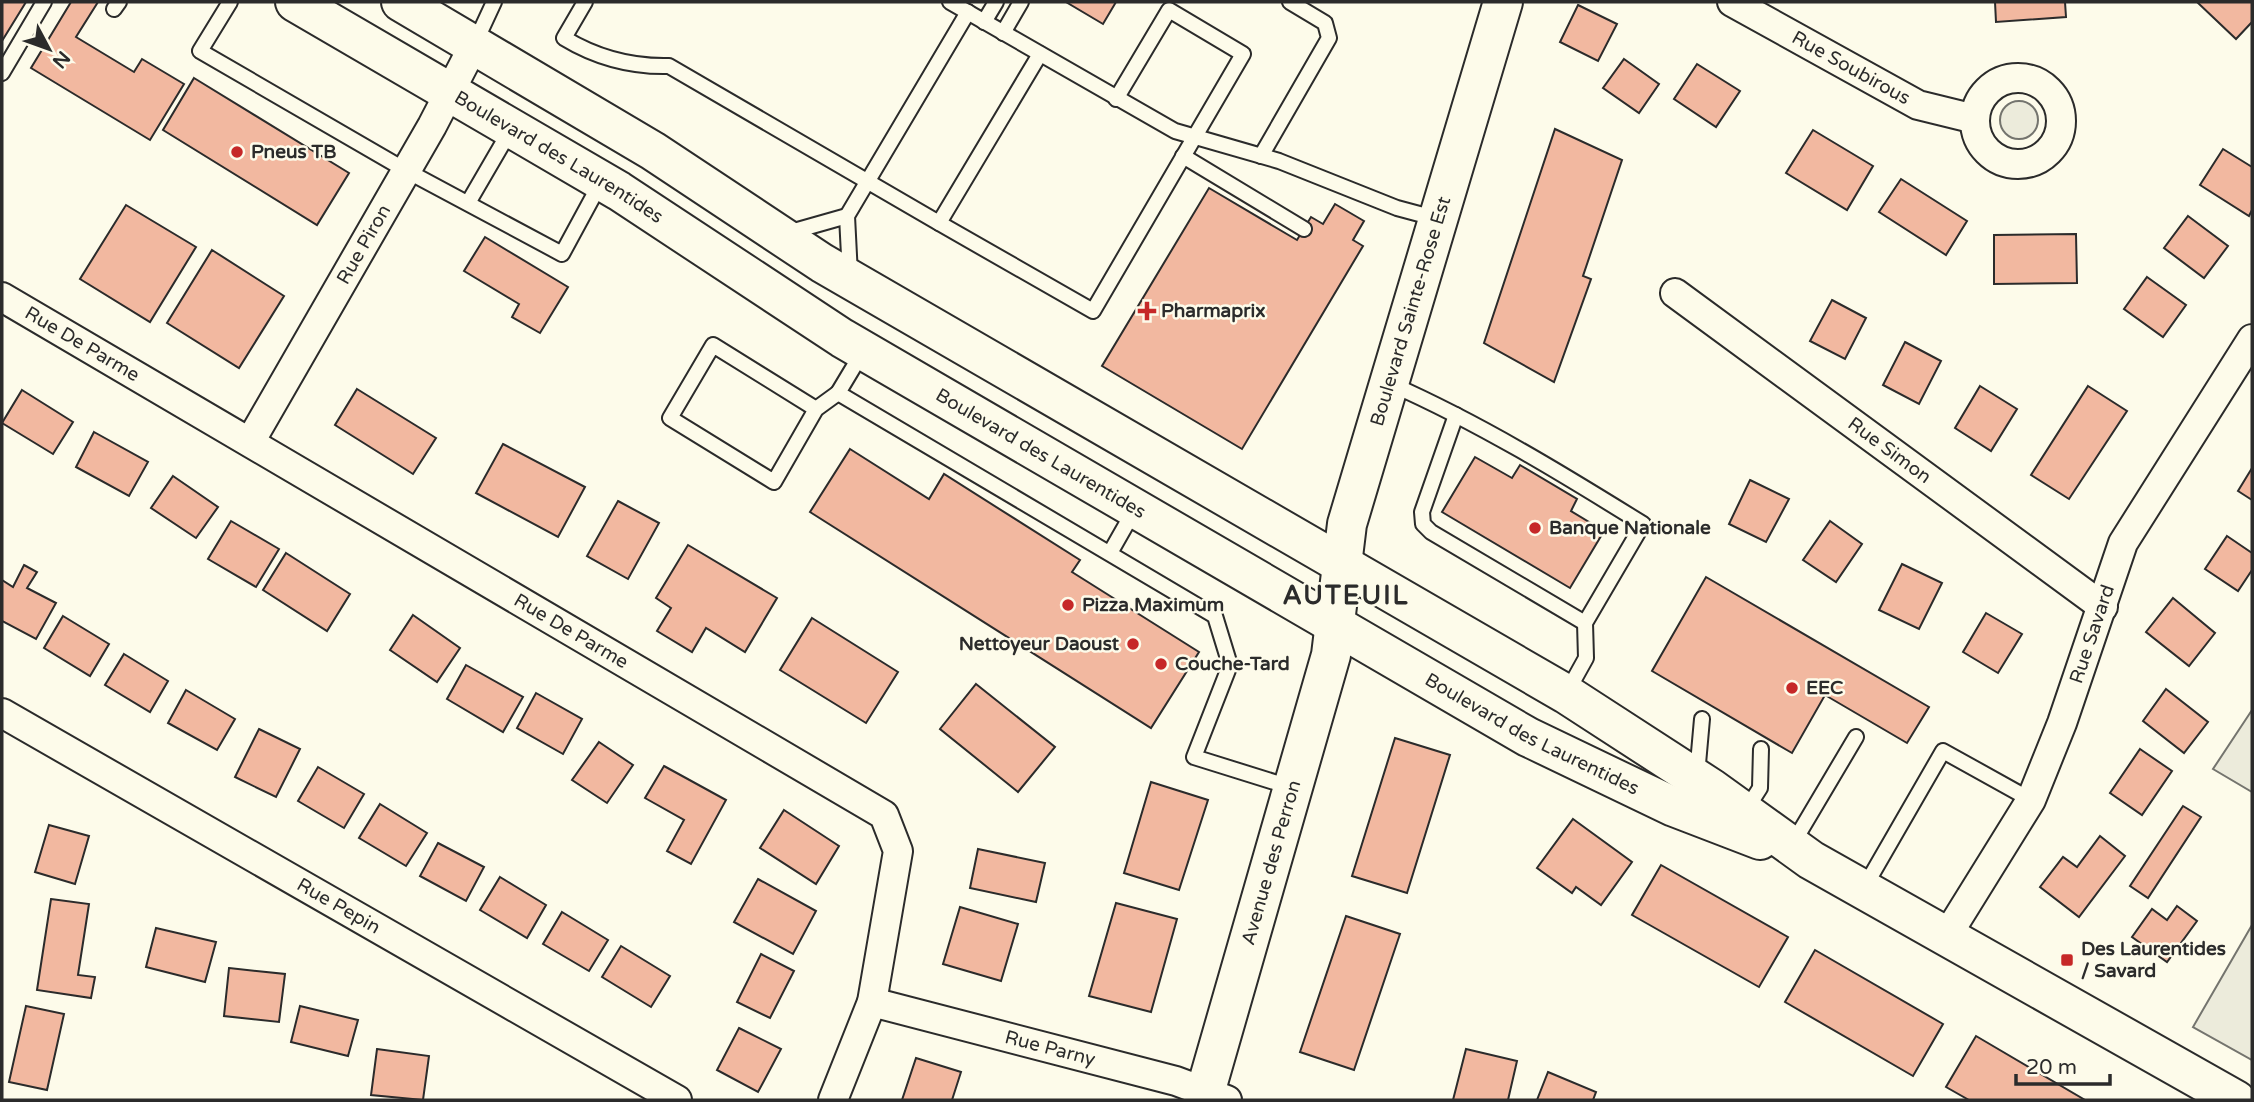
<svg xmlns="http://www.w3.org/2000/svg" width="2254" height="1102" font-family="'Varela Round',sans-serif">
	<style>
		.green { fill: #ecebdb; stroke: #74746e; stroke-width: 2 }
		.building { fill: #f2b8a0; stroke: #2b2b2b; stroke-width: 2 }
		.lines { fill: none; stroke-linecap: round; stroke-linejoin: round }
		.lane-casing { stroke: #2b2b2b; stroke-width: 18 }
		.street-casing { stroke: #2b2b2b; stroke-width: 32 }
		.secondary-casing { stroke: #2b2b2b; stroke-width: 42 }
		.lane { stroke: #fdfbea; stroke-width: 14 }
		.street { stroke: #fdfbea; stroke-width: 28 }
		.secondary { stroke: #fdfbea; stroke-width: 38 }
		.poi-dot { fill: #c62828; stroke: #fdfbea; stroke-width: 2.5 }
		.labels { text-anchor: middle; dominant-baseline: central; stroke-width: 5; stroke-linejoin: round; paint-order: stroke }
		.street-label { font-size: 19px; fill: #2b2b2b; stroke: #fdfbea }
		.poi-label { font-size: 19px; font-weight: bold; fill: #2b2b2b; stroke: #fdfbea; text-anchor: start }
		.district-label { font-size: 26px; font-weight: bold; letter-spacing: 2px; fill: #2b2b2b; stroke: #fdfbea }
	</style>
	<rect width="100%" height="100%" fill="#fdfbea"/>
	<g class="green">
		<circle cx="2019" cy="120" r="19"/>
		<polygon points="2252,710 2252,792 2213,769"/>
		<polygon points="2252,925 2252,1060 2193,1027"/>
	</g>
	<g class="building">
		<polygon points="2,2 26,2 2,41"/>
		<polygon points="71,2 98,2 76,37 134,72 142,59 184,84 150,140 31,68"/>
		<polygon points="1066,2 1116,2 1103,24"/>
		<polygon points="1995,2 2065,2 2066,17 1996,22"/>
		<polygon points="2197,2 2252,2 2252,22 2236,39"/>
		<polygon points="1578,5 1617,24 1598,61 1560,42"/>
		<polygon points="1624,59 1659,84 1639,113 1603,88"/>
		<polygon points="1697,64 1740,91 1716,127 1674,99"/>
		<polygon points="194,78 349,173 317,225 163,130"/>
		<polygon points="1555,129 1622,160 1583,276 1591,279 1554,382 1484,343"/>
		<polygon points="1813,130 1873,166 1847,210 1786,173"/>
		<polygon points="2223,149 2252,167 2252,210 2249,216 2200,185"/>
		<polygon points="1901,179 1967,221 1946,255 1879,212"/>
		<polygon points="1209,188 1297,240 1311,217 1323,224 1335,204 1364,221 1353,240 1363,246 1242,449 1102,366"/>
		<polygon points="126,205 196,247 150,322 80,279"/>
		<polygon points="2188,216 2228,246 2204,278 2164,248"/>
		<polygon points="2076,234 2077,283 1994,284 1994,235"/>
		<polygon points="485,237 568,287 540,333 512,317 519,304 464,271"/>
		<polygon points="212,250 284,296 239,368 167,323"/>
		<polygon points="2147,277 2186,305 2163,337 2124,309"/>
		<polygon points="1832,300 1866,318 1845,359 1810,341"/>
		<polygon points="1905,342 1941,361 1919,404 1883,385"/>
		<polygon points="1980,386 2017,409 1991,451 1955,428"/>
		<polygon points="2088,386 2127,411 2069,499 2031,475"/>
		<polygon points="357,389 436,438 413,474 335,425"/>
		<polygon points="22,390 73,422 53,454 2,423"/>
		<polygon points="94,432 148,462 129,496 76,467"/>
		<polygon points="503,444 585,487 558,537 476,493"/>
		<polygon points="850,449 929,499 944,474 1080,560 1072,572 1199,652 1151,728 810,512"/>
		<polygon points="1475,457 1512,478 1520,465 1577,499 1571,511 1604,531 1570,588 1442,512"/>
		<polygon points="2252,468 2252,500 2238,491"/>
		<polygon points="173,476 218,507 196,538 151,508"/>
		<polygon points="1750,480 1789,499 1766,542 1729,524"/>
		<polygon points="618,501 659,523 628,579 587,556"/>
		<polygon points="231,521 279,549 256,587 208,559"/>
		<polygon points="1830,521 1862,544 1836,582 1803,560"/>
		<polygon points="2227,536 2252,553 2252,570 2238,591 2205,569"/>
		<polygon points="688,545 777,598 745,652 706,628 692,652 657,631 671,608 656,598"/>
		<polygon points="286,553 350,594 327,631 263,590"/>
		<polygon points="1902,564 1942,583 1919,629 1879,610"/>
		<polygon points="24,565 37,572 27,588 56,603 36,639 2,621 2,580 13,587"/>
		<polygon points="1706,577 1929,707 1907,743 1825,695 1792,753 1652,671"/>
		<polygon points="2173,598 2215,633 2189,666 2146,632"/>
		<polygon points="1986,613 2022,634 1998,673 1963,652"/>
		<polygon points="413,615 460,648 437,682 390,650"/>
		<polygon points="63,616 109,644 90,676 44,648"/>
		<polygon points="812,618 898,672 866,723 780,670"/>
		<polygon points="124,654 168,681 150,712 105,685"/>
		<polygon points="466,665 523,697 503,732 447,699"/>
		<polygon points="976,684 1055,747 1018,792 940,729"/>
		<polygon points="2166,689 2208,722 2184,753 2143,721"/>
		<polygon points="186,690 235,719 217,750 168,723"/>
		<polygon points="536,693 582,719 563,754 517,728"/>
		<polygon points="259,729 300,749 276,797 235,777"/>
		<polygon points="1395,738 1450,755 1407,893 1352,876"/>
		<polygon points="599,742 633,765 607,803 572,780"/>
		<polygon points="2140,749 2172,771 2142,815 2110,793"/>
		<polygon points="664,766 726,800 691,864 667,851 684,820 645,798"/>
		<polygon points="318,767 364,794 344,828 298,801"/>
		<polygon points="1151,782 1208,800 1179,890 1124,873"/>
		<polygon points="380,804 427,833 406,866 359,838"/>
		<polygon points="2183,806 2201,817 2148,898 2130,886"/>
		<polygon points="784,810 839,846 816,884 760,848"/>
		<polygon points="1573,819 1632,862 1601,905 1576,887 1572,893 1537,868"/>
		<polygon points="49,825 89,836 75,884 35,872"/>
		<polygon points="2100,836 2125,856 2079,917 2040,887 2063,857 2077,867"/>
		<polygon points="438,843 484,867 466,901 420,876"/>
		<polygon points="978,849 1045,863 1036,902 970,888"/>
		<polygon points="1661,865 1788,937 1759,987 1632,915"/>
		<polygon points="500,877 546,905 527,938 480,910"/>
		<polygon points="758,879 816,911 793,954 734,922"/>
		<polygon points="51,899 89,904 78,975 95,977 91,998 37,990"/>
		<polygon points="1116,903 1177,919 1151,1012 1089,996"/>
		<polygon points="2177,906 2197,921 2167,962 2132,937 2152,909 2167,920"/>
		<polygon points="960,907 1018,924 1001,981 943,964"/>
		<polygon points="562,912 608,940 589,971 543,944"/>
		<polygon points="1346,916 1400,934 1354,1070 1300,1052"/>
		<polygon points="156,928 216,942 205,982 146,967"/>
		<polygon points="621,946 670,976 651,1007 602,977"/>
		<polygon points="1815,950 1943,1024 1913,1076 1785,1002"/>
		<polygon points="761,954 794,971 770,1018 737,1002"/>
		<polygon points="229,968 285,974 279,1022 224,1016"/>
		<polygon points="26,1006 64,1014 47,1090 9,1082"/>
		<polygon points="300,1006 358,1020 348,1056 291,1042"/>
		<polygon points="739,1028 781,1049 758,1092 717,1070"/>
		<polygon points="1976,1036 2085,1100 1969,1100 1946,1087"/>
		<polygon points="377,1049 429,1056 423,1100 371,1095"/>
		<polygon points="1466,1049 1517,1061 1508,1100 1453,1100"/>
		<polygon points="916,1058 961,1072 952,1100 902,1100"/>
		<polygon points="1548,1072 1596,1092 1593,1100 1537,1100"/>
	</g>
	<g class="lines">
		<g class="lane-casing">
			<g id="lane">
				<polyline points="230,2 200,51 407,171 562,254 601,182"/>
				<path d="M585 2 564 38C597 58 630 67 669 66L939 223 1040 54"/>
				<polyline points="950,2 1175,131 1279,161 1397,208 1438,219"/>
				<polyline points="114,9 119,2"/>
				<polyline points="984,22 996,2"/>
				<polyline points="1003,33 1021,2"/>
				<polyline points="475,43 494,2"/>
				<polyline points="2,73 44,2"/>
				<polyline points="1183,156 1304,229"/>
				<polyline points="1261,156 1329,38 1325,23 1290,2"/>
				<polyline points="468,203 511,129"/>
				<polyline points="939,223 1093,311 1243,54 1169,10 1116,99"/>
				<polyline points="787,233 847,216"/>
				<polyline points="850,275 847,216 968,12"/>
				<polyline points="862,353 838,393 1215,616 1230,665 1194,757 1290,787"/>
				<path d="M1391 384C1479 423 1561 473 1643 524L1585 623 1586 658 1566 694"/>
				<polyline points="816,409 774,482 670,418 713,345 816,409 838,393"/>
				<polyline points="1456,415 1422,512 1423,524 1431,532 1585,623"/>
				<polyline points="1110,553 1135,509"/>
				<polyline points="1697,775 1702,719"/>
				<polyline points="1746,810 1760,788 1761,749"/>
				<polyline points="1792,845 1856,737"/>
				<polyline points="1864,888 1943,751 2031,800"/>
			</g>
		</g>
		<g class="street-casing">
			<g id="street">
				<path id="s1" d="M1732 2 1918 105 1975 119"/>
				<circle cx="2018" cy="121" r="43"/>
				<path id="s2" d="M1675 293 2103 607"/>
				<path id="s3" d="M2 297 884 815 898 851 872 1002 833 1100"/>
				<path id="s4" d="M250 442 432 126 474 45"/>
				<path id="s5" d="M2 713 677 1100"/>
				<path id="s6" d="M1946 937 2031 800 2062 723 2123 543 2252 339"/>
				<path id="s7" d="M872 1002 1176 1081 1227 1100"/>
			</g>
		</g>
		<g class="secondary-casing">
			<g id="secondary">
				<path id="s8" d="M295 2 619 191 842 338 1528 737 1674 807 1760 840"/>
				<polyline points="401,2 653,151 822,263 1566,694 1711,788 1811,860 2236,1100"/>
				<path id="s9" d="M1203 1100 1331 655 1347 524 1503 2"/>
			</g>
		</g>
		<use href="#lane" class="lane"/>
		<use href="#street" class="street"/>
		<use href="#secondary" class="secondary"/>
	</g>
	<g class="poi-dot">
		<circle cx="237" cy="152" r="7"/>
		<path d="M1143.5 300.5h7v7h7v7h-7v7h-7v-7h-7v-7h7z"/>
		<circle cx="1535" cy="528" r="7"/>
		<circle cx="1068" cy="605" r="7"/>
		<circle cx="1133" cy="644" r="7"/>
		<circle cx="1161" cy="664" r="7"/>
		<circle cx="1792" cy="688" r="7"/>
		<rect x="2060" y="953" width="14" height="14" rx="3.5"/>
	</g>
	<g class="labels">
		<g class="street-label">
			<text stroke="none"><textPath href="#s1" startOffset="136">Rue Soubirous</textPath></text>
			<text stroke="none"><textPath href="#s8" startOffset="306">Boulevard des Laurentides</textPath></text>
			<text stroke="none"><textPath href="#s4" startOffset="228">Rue Piron</textPath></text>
			<text stroke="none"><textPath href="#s9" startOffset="817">Boulevard Sainte-Rose Est</textPath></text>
			<text stroke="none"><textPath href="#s3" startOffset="93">Rue De Parme</textPath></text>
			<text stroke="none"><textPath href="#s2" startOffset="266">Rue Simon</textPath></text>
			<text stroke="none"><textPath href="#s8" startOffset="872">Boulevard des Laurentides</textPath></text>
			<text stroke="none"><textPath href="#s3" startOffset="660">Rue De Parme</textPath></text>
			<text stroke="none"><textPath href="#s6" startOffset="338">Rue Savard</textPath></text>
			<text stroke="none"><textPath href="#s8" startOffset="1438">Boulevard des Laurentides</textPath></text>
			<text stroke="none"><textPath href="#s9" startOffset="247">Avenue des Perron</textPath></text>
			<text stroke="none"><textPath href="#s5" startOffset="388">Rue Pepin</textPath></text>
			<text stroke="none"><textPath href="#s7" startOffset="184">Rue Parny</textPath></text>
		</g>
		<g class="poi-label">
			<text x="251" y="152">Pneus TB</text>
			<text x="1161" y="311">Pharmaprix</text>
			<text x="1549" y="528">Banque Nationale</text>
			<text x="1082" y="605">Pizza Maximum</text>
			<text x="1119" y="644" text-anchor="end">Nettoyeur Daoust</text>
			<text x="1175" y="664">Couche-Tard</text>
			<text x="1806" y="688">EEC</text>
			<text x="2081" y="949">Des Laurentides<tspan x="2081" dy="22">/ Savard</tspan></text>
		</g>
		<g class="district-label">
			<text x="1346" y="595">AUTEUIL</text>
		</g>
	</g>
	<rect width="2254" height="1102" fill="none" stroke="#2b2b2b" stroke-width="7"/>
	<g transform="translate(49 49) rotate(131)" stroke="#fdfbea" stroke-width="5" paint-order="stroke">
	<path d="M0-5L12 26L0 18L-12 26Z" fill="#2b2b2b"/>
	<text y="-10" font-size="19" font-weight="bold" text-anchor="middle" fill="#2b2b2b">N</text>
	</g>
	<path d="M2016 1074v10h94v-10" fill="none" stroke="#2b2b2b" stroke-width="3.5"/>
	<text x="2026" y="1074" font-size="21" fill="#2b2b2b" stroke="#fdfbea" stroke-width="5" paint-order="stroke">20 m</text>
</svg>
